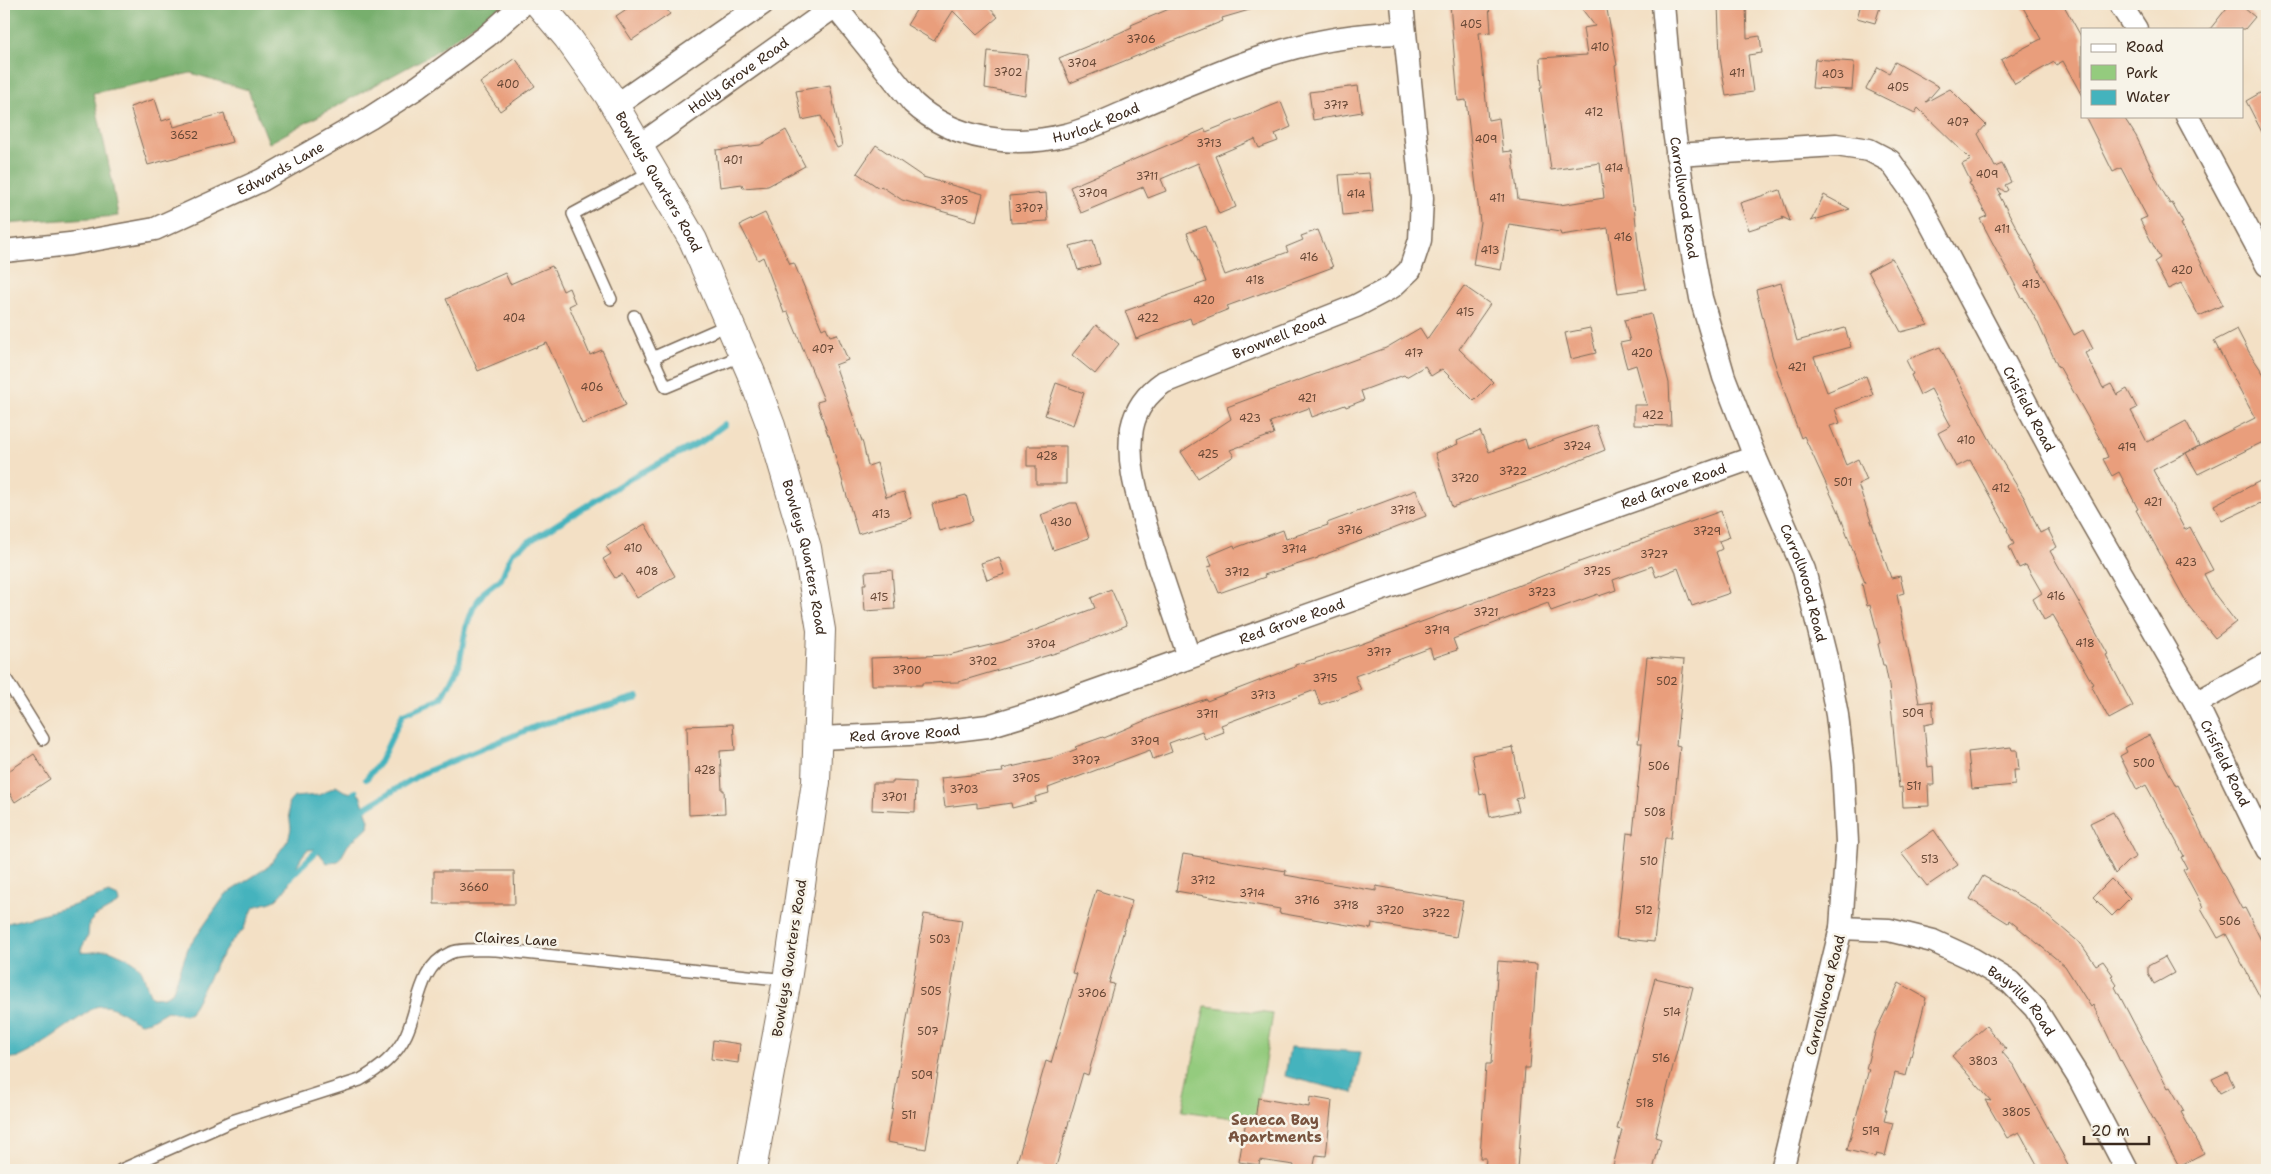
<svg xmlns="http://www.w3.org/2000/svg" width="2271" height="1174" font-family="'Shantell Sans',sans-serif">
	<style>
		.green { fill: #94cb7e; stroke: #687a4e }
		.forest { fill: #77af6d; stroke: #596c46 }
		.water { fill: #44b3bd; stroke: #406e6e }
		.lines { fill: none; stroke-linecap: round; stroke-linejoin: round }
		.stream { stroke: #44b3bd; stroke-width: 6 }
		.building { fill: #e99e7b }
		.service-casing { stroke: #7b6a58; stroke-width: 14 }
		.minor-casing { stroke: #7b6a58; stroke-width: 25 }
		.tertiary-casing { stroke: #7b6a58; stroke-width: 30 }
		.service { stroke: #fff; stroke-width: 11 }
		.minor { stroke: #fff; stroke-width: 22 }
		.tertiary { stroke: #fff; stroke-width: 28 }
		.labels { text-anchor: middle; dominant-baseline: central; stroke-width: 5; stroke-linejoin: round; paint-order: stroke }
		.number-label { font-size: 11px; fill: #664735 }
		.street-label { font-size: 14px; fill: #3b2a1e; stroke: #f7f3e8 }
		.neighbourhood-label { font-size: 15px; font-weight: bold; fill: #78533f; stroke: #f7f3e8 }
	</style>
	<rect width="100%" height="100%" fill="#f7f3e8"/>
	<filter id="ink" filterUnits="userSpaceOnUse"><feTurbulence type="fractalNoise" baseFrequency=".02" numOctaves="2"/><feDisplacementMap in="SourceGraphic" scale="10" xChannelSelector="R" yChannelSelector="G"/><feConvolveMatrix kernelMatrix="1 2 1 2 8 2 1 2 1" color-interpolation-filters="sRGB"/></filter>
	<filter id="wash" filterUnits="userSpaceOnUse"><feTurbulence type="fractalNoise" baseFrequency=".0096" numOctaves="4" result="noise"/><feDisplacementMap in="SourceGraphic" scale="20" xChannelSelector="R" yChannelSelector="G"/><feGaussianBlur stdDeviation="1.12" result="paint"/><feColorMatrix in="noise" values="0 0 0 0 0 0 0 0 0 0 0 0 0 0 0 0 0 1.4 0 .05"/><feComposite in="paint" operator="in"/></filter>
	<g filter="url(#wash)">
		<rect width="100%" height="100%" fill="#f3e0c5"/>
		<polygon class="green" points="1205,1006 1273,1014 1255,1121 1182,1111"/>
		<polygon class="forest" points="4,4 504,4 432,54 269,143 248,90 191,73 93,93 110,170 118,216 4,224"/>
		<g class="water">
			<path d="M336 786 344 791 360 795 369 820 368 827 348 845 339 861 327 863 316 849 307 850C293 865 293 886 277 899 272 903 261 904 254 907L243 930 230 943 217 963 190 1013 185 1015 167 1011 150 1021 141 1023C124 1017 115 1002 95 1007L30 1052 20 1057 4 1059V924L72 906 109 893 118 897 119 903 96 916 89 923 88 936 81 949V952C91 954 99 950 108 950 113 951 118 954 123 956 148 966 141 978 152 998L164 997 172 993 188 948 226 894 269 866 288 840 291 829 288 804 294 797 319 795Z"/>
			<polygon points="1290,1047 1361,1052 1353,1093 1285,1076"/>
		</g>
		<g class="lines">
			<g class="stream">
				<polyline points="366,779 380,762 403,714 442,699 459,665 466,628 474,606 484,592 501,579 512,553 517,549 631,478 704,440 725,424"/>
				<polyline points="354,793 356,792"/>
				<polyline points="358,812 421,774 539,725 638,697"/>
				<polyline points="288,879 322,846"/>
			</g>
		</g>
		<g id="blocks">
			<g class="building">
				<polygon points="634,4 663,4 670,14 632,40 616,16"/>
				<polygon points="920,4 986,4 998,17 977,35 953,11 934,41 907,25"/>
				<polygon points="1181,4 1255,4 1256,8 1222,18 1223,21 1070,83 1059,58 1119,33 1132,27 1131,25"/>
				<polygon points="1450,4 1489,4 1491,32 1479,33 1488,120 1499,118 1503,152 1512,151 1518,199 1560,205 1604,198 1600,163 1551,170 1540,87 1542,87 1540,58 1587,55 1583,28 1595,26 1578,4 1606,4 1617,65 1615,66 1632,205 1634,205 1639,253 1646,289 1618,293 1608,228 1561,235 1560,232 1509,224 1501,270 1473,265 1480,222 1466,100 1458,101"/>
				<polygon points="1718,4 1746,4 1747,38 1760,36 1762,53 1748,55 1753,92 1726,96 1720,57"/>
				<polygon points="1861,4 1881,4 1875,23 1857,18"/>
				<polygon points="2021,4 2063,4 2082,38 2082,96 2063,61 2056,65 2054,62 2015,84 2001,60 2041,39"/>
				<polygon points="2230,4 2239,4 2255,17 2245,29 2210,29"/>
				<polygon points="988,51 1028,55 1025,95 985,88"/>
				<polygon points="515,58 535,86 500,111 480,83"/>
				<polygon points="1815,59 1854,62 1852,90 1812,88"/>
				<polygon points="1895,62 1939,87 1926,102 1950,89 1986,125 1978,134 1995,167 2002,164 2011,182 2005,185 2008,190 2005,192 2000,188 1998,189 2001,194 1999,195 2074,335 2083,330 2093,349 2085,353 2103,388 2111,384 2117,395 2127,389 2137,408 2131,411 2147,442 2186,421 2199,446 2153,470 2185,530 2190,527 2213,570 2204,574 2213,592 2236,622 2215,638 2188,605 2136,510 2138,509 2119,472 2112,476 2103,459 2108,457 2101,441 2059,366 2058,367 2037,321 2023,297 2022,298 1980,219 1987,216 1969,183 1971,182 1962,164 1971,160 1918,108 1915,113 1866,89 1878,67 1889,73"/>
				<polygon points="830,85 842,146 837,148 821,116 802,120 796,91"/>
				<polygon points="1358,86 1362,112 1313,120 1309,92"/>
				<polygon points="2267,89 2267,142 2246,101"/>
				<polygon points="155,99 162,121 171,118 174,127 224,113 232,142 148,165 130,107"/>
				<polygon points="1281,102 1291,127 1275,134 1278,141 1259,148 1255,139 1215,156 1236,207 1219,214 1198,163 1161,179 1166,191 1148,198 1143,187 1081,213 1070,187 1205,129 1206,132"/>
				<polygon points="2085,116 2123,116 2136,136 2161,188 2170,204 2172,203 2183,223 2181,224 2223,305 2199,316 2181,283 2168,289 2154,262 2160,258 2140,220 2147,217 2121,168 2113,172"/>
				<polygon points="786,130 805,166 768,186 743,188 742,184 720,187 716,150 760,145"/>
				<polygon points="876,145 923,177 983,194 976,221 902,200 881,186 879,188 857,173"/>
				<polygon points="1369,173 1373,212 1343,215 1339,175"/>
				<polygon points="1780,190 1790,221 1782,217 1783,219 1749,230 1740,203"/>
				<polygon points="1046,193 1048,221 1011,223 1009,196"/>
				<polygon points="1824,195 1850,209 1811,221"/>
				<polygon points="765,213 790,264 794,263 822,329 826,327 830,336 837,334 848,360 835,365 863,444 868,466 877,463 886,497 904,492 912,518 858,534 829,435 828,435 817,402 824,400 788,312 784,313 763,257 758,260 740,225"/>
				<polygon points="1206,226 1225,275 1288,252 1286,247 1303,240 1301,236 1318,230 1333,267 1227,306 1229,309 1192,324 1190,318 1136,339 1125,311 1206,282 1187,233"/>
				<polygon points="1093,240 1100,264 1078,270 1070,246"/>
				<polygon points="1892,258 1928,325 1901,332 1868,271"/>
				<polygon points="552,266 563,291 569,288 575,303 569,306 590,355 602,350 626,405 582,424 547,343 535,348 535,347 478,371 446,299 505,273 510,284"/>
				<polygon points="1781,283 1797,341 1845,328 1851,347 1814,357 1827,392 1866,376 1873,395 1835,409 1840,423 1830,426 1846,465 1858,459 1867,480 1858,484 1891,578 1900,576 1904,593 1897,595 1919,703 1932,701 1934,723 1924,725 1928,767 1933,766 1934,785 1928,785 1929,806 1903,807 1902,787 1899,788 1889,685 1885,665 1883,665 1878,644 1880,643 1870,605 1867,606 1862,584 1865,583 1838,510 1804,436 1801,438 1793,417 1772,355 1756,290"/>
				<polygon points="1464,286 1490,304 1459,349 1493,382 1474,401 1442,369 1431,376 1425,366 1406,377 1404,375 1361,391 1364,400 1346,407 1345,405 1312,417 1309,408 1270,422 1274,434 1230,450 1234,456 1198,478 1181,452 1231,419 1227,407 1386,348 1420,328 1427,339"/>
				<polygon points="1651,314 1669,383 1671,426 1634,425 1634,405 1647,405 1636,365 1627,368 1620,343 1630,341 1624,320"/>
				<polygon points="1096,325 1119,344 1095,374 1072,355"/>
				<polygon points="1590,328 1596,353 1571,359 1565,333"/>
				<polygon points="2237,329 2249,352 2267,379 2267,440 2198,474 2186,453 2255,418 2214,341"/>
				<polygon points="1940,347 1998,455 2025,499 2040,533 2048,529 2057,547 2050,551 2108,654 2106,655 2133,706 2109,719 2091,685 2093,684 2053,615 2044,620 2033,599 2042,593 2026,565 2019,568 2009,547 2014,544 2007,530 2008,529 1970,460 1956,467 1938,433 1951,426 1931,389 1920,395 1911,375 1913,374 1906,360"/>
				<polygon points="1056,383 1084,393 1073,425 1045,415"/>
				<polygon points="1596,425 1605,450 1537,478 1452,507 1435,453 1458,444 1457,441 1480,431 1489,452 1525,439 1528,449"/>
				<polygon points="1027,446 1066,446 1066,484 1036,484 1036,466 1027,466"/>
				<polygon points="2260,481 2267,500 2222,521 2214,505"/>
				<polygon points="1416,490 1426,516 1318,557 1318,558 1264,575 1265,577 1219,593 1208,567 1212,566 1208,556 1234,545 1235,548 1283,530 1286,539 1328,525 1327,523"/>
				<polygon points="966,495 973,521 939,531 932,504"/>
				<polygon points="1070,503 1077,503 1089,538 1053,550 1041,515"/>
				<polygon points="1721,511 1730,537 1719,541 1722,549 1716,552 1730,593 1692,606 1678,568 1656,577 1652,566 1613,580 1616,590 1599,596 1598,594 1551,611 1548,603 1453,639 1457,650 1433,658 1430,648 1355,676 1361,690 1320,705 1315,690 1221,725 1224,732 1205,739 1202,731 1169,743 1172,752 1153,759 1150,750 1048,788 1049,793 1035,797 1036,802 1012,808 1011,803 977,808 977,803 945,807 941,778 1003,772 1002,769 1056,757 1077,749 1075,747 1103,737 1104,738 1158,715 1206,699 1207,701 1295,667 1295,665 1356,646 1500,593 1557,570"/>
				<polygon points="645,524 675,576 637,598 622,574 615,578 603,559 611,554 606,547"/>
				<polygon points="999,557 1005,574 987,580 981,563"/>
				<polygon points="892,570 895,609 865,611 863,584 866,584 865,572"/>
				<polygon points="1111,589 1127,625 1066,650 958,682 922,683 922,685 872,685 871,658 948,655 1003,642 1095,608 1091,598"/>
				<polygon points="1647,657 1684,660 1676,745 1680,746 1671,838 1665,838 1654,942 1616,938 1627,833 1633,834 1642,743 1638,743"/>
				<polygon points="733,724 735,750 720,751 722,790 724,790 725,813 689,815 687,726"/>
				<polygon points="2149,735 2176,786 2178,785 2207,844 2242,909 2245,908 2267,952 2267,1010 2226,934 2218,938 2201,908 2203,907 2183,870 2187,868 2181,857 2184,856 2146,785 2137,790 2120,756 2127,752 2125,748"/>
				<polygon points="1513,747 1523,797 1516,799 1519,811 1490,817 1486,793 1480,795 1472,755"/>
				<polygon points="2011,747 2012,750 2017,750 2019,770 2014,770 2015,785 1972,789 1968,752"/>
				<polygon points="34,754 50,779 15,802 4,784 4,774"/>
				<polygon points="893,781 916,782 915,812 872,810 873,783 893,783"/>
				<polygon points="2113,812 2136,857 2127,862 2115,874 2090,823"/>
				<polygon points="1934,830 1958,865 1927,886 1901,853"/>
				<polygon points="1183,854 1286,871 1285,875 1376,891 1376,886 1463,901 1456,937 1372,923 1371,929 1279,913 1280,909 1176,891"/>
				<polygon points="434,871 514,871 515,904 434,904"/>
				<polygon points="1983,876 2035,905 2081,944 2096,965 2103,961 2113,975 2111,976 2117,985 2115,987 2168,1088 2170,1087 2184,1111 2181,1112 2204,1153 2179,1166 2121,1060 2120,1061 2093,1005 2091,1007 2065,966 2009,920 2008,923 1970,899"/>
				<polygon points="2111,879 2130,898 2112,916 2093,897"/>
				<polygon points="1096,890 1132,901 1109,983 1114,984 1088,1075 1083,1073 1055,1170 1046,1170 1017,1162 1046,1061 1051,1063 1077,974 1072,973"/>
				<polygon points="924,914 962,920 926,1149 887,1142"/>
				<polygon points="2165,957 2174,973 2154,984 2148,973 2148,966"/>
				<polygon points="1498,961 1537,964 1530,1068 1525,1068 1518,1170 1485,1170 1486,1158 1480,1158 1486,1064 1491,1064"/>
				<polygon points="1655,978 1693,987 1655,1137 1661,1139 1653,1170 1612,1170 1622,1130 1617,1129"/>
				<polygon points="1899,983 1926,998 1906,1076 1895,1073 1885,1110 1887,1110 1884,1121 1893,1123 1885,1156 1876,1154 1875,1157 1847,1150 1864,1088 1869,1069 1866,1069 1875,1033"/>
				<polygon points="1986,1026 2006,1049 2002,1052 2014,1066 2071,1170 2040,1170 2021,1135 2019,1132 2007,1138 1985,1100 1991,1101 1952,1056"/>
				<polygon points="713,1040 740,1044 738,1063 711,1059"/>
				<polygon points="2227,1072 2234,1086 2220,1093 2212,1079"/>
				<polygon points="1310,1097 1332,1101 1326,1156 1316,1155 1313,1170 1293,1170 1294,1165 1260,1160 1259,1165 1239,1162 1246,1120 1255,1121 1258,1098 1309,1107"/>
			</g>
		</g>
	</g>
	<g filter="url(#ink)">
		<use href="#blocks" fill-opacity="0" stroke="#7b6a58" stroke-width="1"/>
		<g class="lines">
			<g class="service-casing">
				<g id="service">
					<polyline points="611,299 573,214 654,170"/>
					<polyline points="634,316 666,387 743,355"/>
					<polyline points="652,358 730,324"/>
					<polyline points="4,676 43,739"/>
					<path d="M121 1170 232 1121 360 1080C379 1069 396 1056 406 1035 419 1008 418 967 450 953 460 948 485 950 496 950L787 980"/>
				</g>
			</g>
			<g class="minor-casing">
				<g id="minor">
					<path id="s1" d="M833 4 913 103C953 140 1014 148 1066 135 1087 130 1106 120 1126 112 1162 96 1198 81 1234 67 1289 46 1346 33 1404 33"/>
					<path id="s2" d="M1663 4 1674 131 1691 244 1701 298 1724 377 1755 457 1804 570 1827 662 1837 715 1843 766 1847 842 1841 928 1782 1170"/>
					<polyline points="2120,4 2136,29"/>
					<polyline points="615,106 762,4"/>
					<polyline points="2187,116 2267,265"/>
					<path id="s3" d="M639 146 838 4"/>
					<path id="s4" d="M1677 155 1836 145 1869 150 1890 161 1918 200 2061 469 2196 703 2267 849"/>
					<path id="s5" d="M4 251 70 244 155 229 262 180 370 118 418 87 487 36 523 4"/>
					<path id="s6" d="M1189 657C1175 615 1160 573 1147 530 1138 497 1126 462 1132 428 1136 408 1148 393 1164 382L1356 306 1392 287 1410 270 1420 240 1422 198 1402 4"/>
					<polyline points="2196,703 2267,664"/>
					<path id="s7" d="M819 738 931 733 988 726 1044 709 1755 457"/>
					<path id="s8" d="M1841 928 1889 930 1933 941 1972 959 2010 982 2035 1008 2079 1078 2127 1170"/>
				</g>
			</g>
			<g class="tertiary-casing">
				<g id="tertiary">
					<path id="s9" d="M539 4 568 38 608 94 693 240 751 373 771 426 807 548 821 630 816 782 787 980 752 1170"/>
				</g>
			</g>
			<use href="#service" class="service"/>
			<use href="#minor" class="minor"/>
			<use href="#tertiary" class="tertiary"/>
		</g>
	</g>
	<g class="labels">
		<g class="number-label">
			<text x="1471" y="24">405</text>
			<text x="1141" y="39">3706</text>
			<text x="1600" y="47">410</text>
			<text x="1082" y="63">3704</text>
			<text x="1008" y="72">3702</text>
			<text x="1737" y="73">411</text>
			<text x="1833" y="74">403</text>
			<text x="508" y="84">400</text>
			<text x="1898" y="87">405</text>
			<text x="1336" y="105">3717</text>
			<text x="1594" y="112">412</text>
			<text x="1958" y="122">407</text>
			<text x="184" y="135">3652</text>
			<text x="1486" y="139">409</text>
			<text x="1209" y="143">3713</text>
			<text x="733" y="160">401</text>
			<text x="1614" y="168">414</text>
			<text x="1987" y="174">409</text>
			<text x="1147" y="176">3711</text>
			<text x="1093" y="193">3709</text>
			<text x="1356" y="194">414</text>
			<text x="1497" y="198">411</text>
			<text x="954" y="200">3705</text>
			<text x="1029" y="208">3707</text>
			<text x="2002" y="229">411</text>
			<text x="1623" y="237">416</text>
			<text x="1490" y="250">413</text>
			<text x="1309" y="257">416</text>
			<text x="2182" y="270">420</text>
			<text x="1255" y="280">418</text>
			<text x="2031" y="284">413</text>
			<text x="1204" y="300">420</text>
			<text x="1465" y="312">415</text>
			<text x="514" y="318">404</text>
			<text x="1148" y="318">422</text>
			<text x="823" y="349">407</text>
			<text x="1414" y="353">417</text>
			<text x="1642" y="353">420</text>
			<text x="1797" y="367">421</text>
			<text x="592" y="387">406</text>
			<text x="1307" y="398">421</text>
			<text x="1653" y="415">422</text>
			<text x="1250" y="418">423</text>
			<text x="1966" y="440">410</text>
			<text x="1577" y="446">3724</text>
			<text x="2127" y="447">419</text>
			<text x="1208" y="454">425</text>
			<text x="1047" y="456">428</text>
			<text x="1513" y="471">3722</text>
			<text x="1465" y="478">3720</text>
			<text x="1843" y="482">501</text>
			<text x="2001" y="488">412</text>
			<text x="2153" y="502">421</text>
			<text x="1403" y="510">3718</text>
			<text x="881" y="514">413</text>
			<text x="1061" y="522">430</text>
			<text x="1350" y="530">3716</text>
			<text x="1707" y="531">3729</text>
			<text x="633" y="548">410</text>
			<text x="1294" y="549">3714</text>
			<text x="1654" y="554">3727</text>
			<text x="2186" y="562">423</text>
			<text x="647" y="571">408</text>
			<text x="1597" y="571">3725</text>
			<text x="1237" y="572">3712</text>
			<text x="1542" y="592">3723</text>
			<text x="2056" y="596">416</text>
			<text x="879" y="597">415</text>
			<text x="1486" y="612">3721</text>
			<text x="1437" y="630">3719</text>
			<text x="2085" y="643">418</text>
			<text x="1041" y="644">3704</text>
			<text x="1379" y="652">3717</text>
			<text x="983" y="661">3702</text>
			<text x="907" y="670">3700</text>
			<text x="1325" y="678">3715</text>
			<text x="1667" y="681">502</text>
			<text x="1263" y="695">3713</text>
			<text x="1913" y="713">509</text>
			<text x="1207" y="714">3711</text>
			<text x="1145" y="741">3709</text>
			<text x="1086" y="760">3707</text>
			<text x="2144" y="763">500</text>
			<text x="1659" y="766">506</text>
			<text x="705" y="770">428</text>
			<text x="1026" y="778">3705</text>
			<text x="1914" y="786">511</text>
			<text x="964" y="789">3703</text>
			<text x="894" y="797">3701</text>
			<text x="1655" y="812">508</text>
			<text x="1930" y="859">513</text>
			<text x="1649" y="861">510</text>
			<text x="1203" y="880">3712</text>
			<text x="474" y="887">3660</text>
			<text x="1252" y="893">3714</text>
			<text x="1307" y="900">3716</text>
			<text x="1346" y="905">3718</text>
			<text x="1390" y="910">3720</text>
			<text x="1644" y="910">512</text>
			<text x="1436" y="913">3722</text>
			<text x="2230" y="921">506</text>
			<text x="940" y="939">503</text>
			<text x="931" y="991">505</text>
			<text x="1092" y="993">3706</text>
			<text x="1672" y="1012">514</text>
			<text x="928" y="1031">507</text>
			<text x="1661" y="1058">516</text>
			<text x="1983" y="1061">3803</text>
			<text x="922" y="1075">509</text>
			<text x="1645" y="1103">518</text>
			<text x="2016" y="1112">3805</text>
			<text x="909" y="1115">511</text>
			<text x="1871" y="1131">519</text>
		</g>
		<g class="street-label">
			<text stroke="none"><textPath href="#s3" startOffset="122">Holly Grove Road</textPath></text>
			<text stroke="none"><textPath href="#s1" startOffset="322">Hurlock Road</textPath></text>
			<text stroke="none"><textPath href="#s5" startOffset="292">Edwards Lane</textPath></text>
			<text stroke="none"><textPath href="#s9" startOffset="215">Bowleys Quarters Road</textPath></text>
			<text stroke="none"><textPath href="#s2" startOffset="195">Carrollwood Road</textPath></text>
			<text stroke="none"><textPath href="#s6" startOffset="419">Brownell Road</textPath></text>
			<text stroke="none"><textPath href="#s4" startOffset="501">Crisfield Road</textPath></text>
			<text stroke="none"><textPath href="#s7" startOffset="896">Red Grove Road</textPath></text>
			<text stroke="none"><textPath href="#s9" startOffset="620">Bowleys Quarters Road</textPath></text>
			<text stroke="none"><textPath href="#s2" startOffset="600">Carrollwood Road</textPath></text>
			<text stroke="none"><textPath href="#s7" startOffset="491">Red Grove Road</textPath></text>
			<text stroke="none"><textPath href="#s7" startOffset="86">Red Grove Road</textPath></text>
			<text stroke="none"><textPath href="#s4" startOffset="906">Crisfield Road</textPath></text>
			<text transform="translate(516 939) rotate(3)">Claires Lane</text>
			<text transform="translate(789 958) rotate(-81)">Bowleys Quarters Road</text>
			<text transform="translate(1825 995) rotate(-76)">Carrollwood Road</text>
			<text stroke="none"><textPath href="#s8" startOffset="202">Bayville Road</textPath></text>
		</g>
		<g class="neighbourhood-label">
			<text x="1275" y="1120">Seneca Bay<tspan x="1275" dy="17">Apartments</tspan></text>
		</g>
	</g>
	<rect width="2271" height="1174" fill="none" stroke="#f7f3e8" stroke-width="20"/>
	<rect x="2081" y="28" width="162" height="90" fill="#f7f3e8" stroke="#aca397"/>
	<rect x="2091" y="44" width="25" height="8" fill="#ffffff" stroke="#aca397"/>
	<text x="2126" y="52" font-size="15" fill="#3b2a1e">Road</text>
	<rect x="2091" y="65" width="25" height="15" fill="#94cb7e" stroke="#aca397"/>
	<text x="2126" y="78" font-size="15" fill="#3b2a1e">Park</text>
	<rect x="2091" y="90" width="25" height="15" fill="#44b3bd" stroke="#aca397"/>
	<text x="2126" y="102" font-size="15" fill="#3b2a1e">Water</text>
	<path d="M2084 1136v8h65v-8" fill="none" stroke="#3b2a1e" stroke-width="2.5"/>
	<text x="2091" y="1136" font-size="15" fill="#3b2a1e" stroke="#f7f3e8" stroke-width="4" paint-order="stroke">20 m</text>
</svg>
